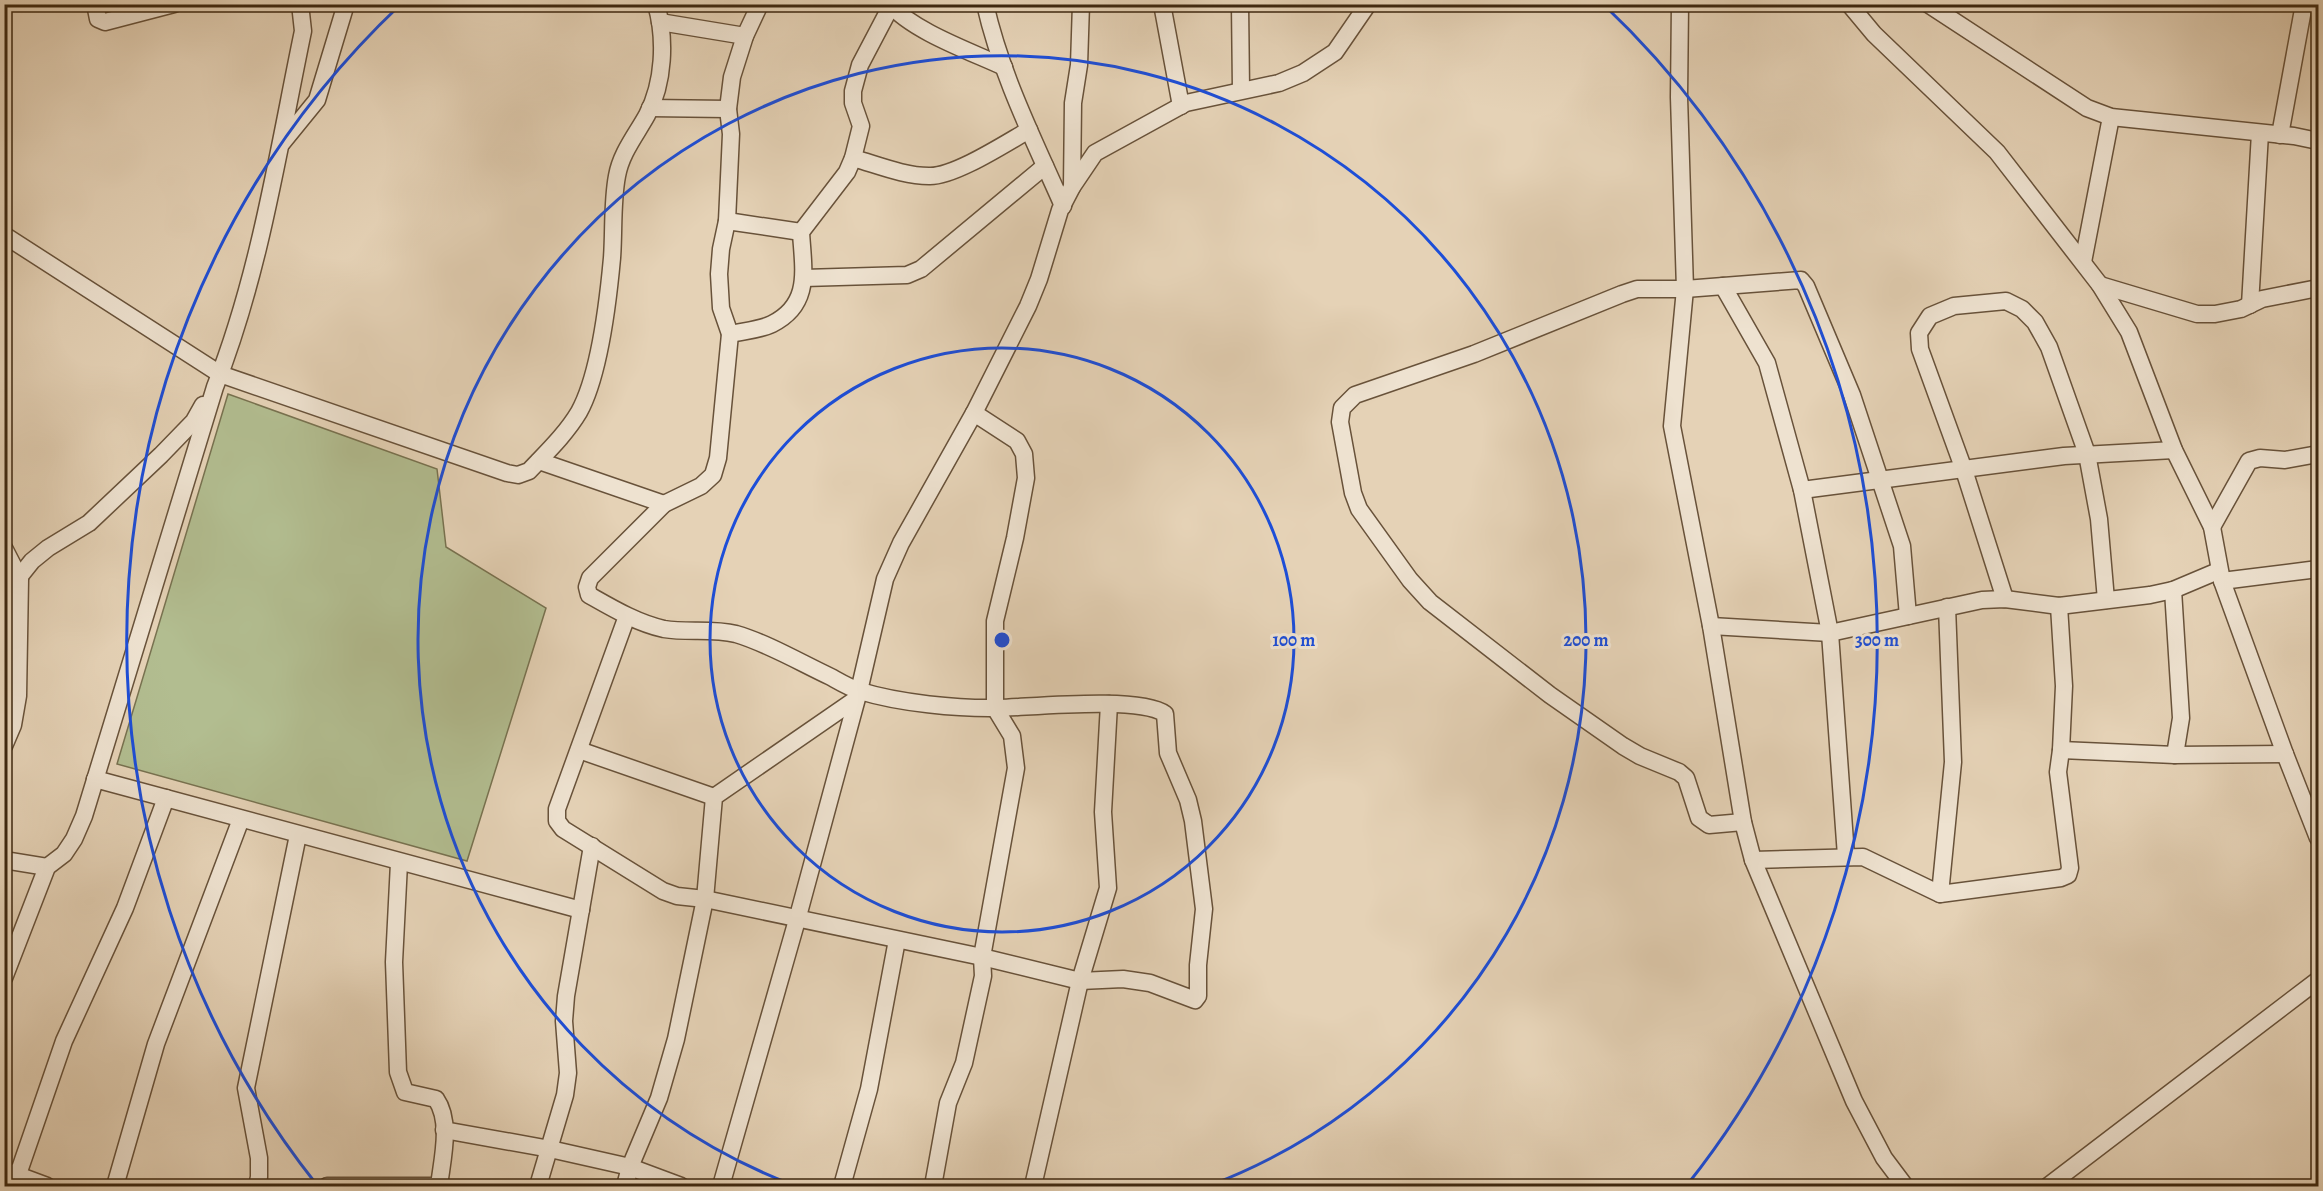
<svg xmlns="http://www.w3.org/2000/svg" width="2323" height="1191" font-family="Alegreya,serif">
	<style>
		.green { fill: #b2bd90; stroke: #787250; stroke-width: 1.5 }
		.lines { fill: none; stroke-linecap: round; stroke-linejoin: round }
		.street-casing { stroke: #68523a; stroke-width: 19 }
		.street { stroke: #eee2d0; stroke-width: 16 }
		.ring { fill: none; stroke: #1d4ed8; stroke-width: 3 }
		.centre { fill: #1d4ed8; stroke: #eee2d0; stroke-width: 3 }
		.ring-label { font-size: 18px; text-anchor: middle; font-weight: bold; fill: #1d4ed8; stroke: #eee2d0; stroke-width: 6; stroke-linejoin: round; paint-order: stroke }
	</style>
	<rect width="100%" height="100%" fill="#e5d2b6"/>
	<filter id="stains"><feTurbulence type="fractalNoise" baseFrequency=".00333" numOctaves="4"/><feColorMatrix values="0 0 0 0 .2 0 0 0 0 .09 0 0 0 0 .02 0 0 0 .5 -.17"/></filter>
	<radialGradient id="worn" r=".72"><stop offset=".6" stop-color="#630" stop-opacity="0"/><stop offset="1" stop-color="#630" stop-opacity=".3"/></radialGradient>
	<polygon class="green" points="228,394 437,469 446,547 546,608 467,861 117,764"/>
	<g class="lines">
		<g class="street-casing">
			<g id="street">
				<polyline points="95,4 98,19 105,22 174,4"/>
				<path d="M890 4C912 31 972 52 1004 67"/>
				<path d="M985 4C1001 75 1034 140 1063 206"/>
				<polyline points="1162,4 1181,106"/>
				<polyline points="1240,4 1241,90"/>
				<polyline points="1680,4 1679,97 1685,289 1672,426 1711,626 1743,822 1753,860 1854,1101 1884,1158 1905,1186"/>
				<polyline points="1849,4 1874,34 1997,152 2100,285 2129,332 2174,450 2212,527 2222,581 2285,754 2318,838"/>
				<polyline points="1928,4 2087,108 2111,117 2294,136 2318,141"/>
				<polyline points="660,22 745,36"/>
				<polyline points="650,108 728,109"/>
				<polyline points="2280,135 2304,4"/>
				<polyline points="282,143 317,100 346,4"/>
				<path d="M853 158C878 165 904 176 929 176 954 177 1006 143 1029 130"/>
				<polyline points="1072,187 1073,103 1079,65 1081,4"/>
				<polyline points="727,221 801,232"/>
				<path d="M4 235 220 374 507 473 518 475 529 471C546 453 566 434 579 412 600 374 608 302 612 258 614 231 612 202 617 176 621 153 636 135 647 115 664 83 666 39 656 4"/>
				<polyline points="2083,262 2111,117"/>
				<polyline points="804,278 907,275 921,269 1045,166"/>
				<polyline points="2100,285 2197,314 2215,314 2241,309 2262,299 2318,288"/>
				<polyline points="1723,286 1767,363 1802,490 1830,633 1846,856"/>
				<polyline points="2250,305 2260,133"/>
				<path d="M730 334C743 331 760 330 772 324 812 304 803 269 801 232L847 172 853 158 861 126 853 103V91L860 65 891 6"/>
				<polyline points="539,461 664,504"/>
				<polyline points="1802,490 2064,456 2174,450"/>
				<polyline points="2212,527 2249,461 2260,458 2285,460 2318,454"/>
				<polyline points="4,548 20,579 18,696 13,725 4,746"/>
				<polyline points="2222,581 2318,569"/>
				<polyline points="2173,590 2181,718 2175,755"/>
				<polyline points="4,596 32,561 48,548 89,523 161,455 194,421 203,405"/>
				<polyline points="2005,599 1964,470 1920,349 1919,333 1930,316 1954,306 2006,301 2022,309 2035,322 2049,347 2087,454 2099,519 2106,600"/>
				<path d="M627 616 557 809V821L563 829 663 891 677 896 705 899 982 957 1080 981 1123 979 1150 983 1195 1000 1198 996V965L1204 909 1193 821 1188 800 1168 753 1165 714C1140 696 1034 707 999 708 958 709 899 703 860 691 850 688 840 682 831 677 801 663 767 643 736 634 712 628 688 633 664 629 637 623 612 608 589 595L587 587 590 578 664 504 701 486 713 475 718 458 730 334 721 308 719 274 721 249 727 221 731 134 728 109 732 77 745 36 760 4"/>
				<polyline points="1711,626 1830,633 1982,600 2005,599 2059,606 2150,595 2173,590 2218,571"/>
				<polyline points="579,750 714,797"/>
				<polyline points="2061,750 2175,755 2285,754"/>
				<polyline points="95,779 581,910"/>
				<polyline points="1743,822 1709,825 1699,818 1686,778 1679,772 1640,756 1623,746 1550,695 1430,602 1410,580 1359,509 1353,493 1340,422 1342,408 1355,395 1474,354 1622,294 1637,289 1685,289 1801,280 1806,286 1852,395 1902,546 1908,616"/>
				<polyline points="4,860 47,867"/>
				<polyline points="1753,860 1863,857 1940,894 2061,878 2068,875 2070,868 2058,772 2061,750 2064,686 2059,606"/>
				<polyline points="1940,894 1953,762 1947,607"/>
				<path d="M4 978 47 867 64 854 74 839 84 816 215 387C260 273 278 151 303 31L300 4"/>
				<polyline points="444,1130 550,1149 630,1167 681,1186"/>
				<polyline points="4,1170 47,1186"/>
				<polyline points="14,1186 64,1041 125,908 166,798"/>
				<polyline points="115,1186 156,1044 241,819"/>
				<polyline points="257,1186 259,1177 259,1158 246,1088 298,835"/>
				<path d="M327 1186H439C442 1160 452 1122 436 1099L405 1092 398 1072 394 962 399 863"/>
				<polyline points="538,1186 565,1095 568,1073 564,1021 566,996 592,846"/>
				<polyline points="625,1186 630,1167 659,1098 676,1039 705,899 714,797 856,699"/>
				<polyline points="721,1186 797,920 859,691 885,579 901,543 974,413 1028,306 1039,279 1060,210 1072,187 1095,153 1186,103 1279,83 1303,73 1335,52 1368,4"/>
				<polyline points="842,1186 869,1089 897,940"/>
				<polyline points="933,1186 948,1103 964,1063 983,976 982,957 1016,768 1012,736 995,708 995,621 1015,538 1026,478 1024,454 1017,441 974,413"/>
				<polyline points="1033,1186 1080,981 1108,888 1103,812 1109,704"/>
				<polyline points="2048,1186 2318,980"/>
			</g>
		</g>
		<use href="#street" class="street"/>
	</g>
	<g class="ring">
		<circle cx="1002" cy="640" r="292"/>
		<path d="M793 1185A584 584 0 1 1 1211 1185"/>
		<path d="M317 1185A875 875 0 0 1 400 5M1604 5A875 875 0 0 1 1687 1185"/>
	</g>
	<circle cx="1002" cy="640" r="9" class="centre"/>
	<g class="ring-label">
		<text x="1294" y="646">100 m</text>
		<text x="1586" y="646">200 m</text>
		<text x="1877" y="646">300 m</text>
	</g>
	<rect width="2323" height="1191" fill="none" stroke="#e5d2b6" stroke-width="24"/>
	<rect x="6" y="6" width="2311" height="1179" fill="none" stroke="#3e2810" stroke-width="3"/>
	<rect x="12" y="12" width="2299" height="1167" fill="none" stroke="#3e2810" stroke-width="1.5"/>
	<rect width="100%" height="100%" filter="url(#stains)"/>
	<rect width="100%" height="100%" fill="url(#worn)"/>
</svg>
